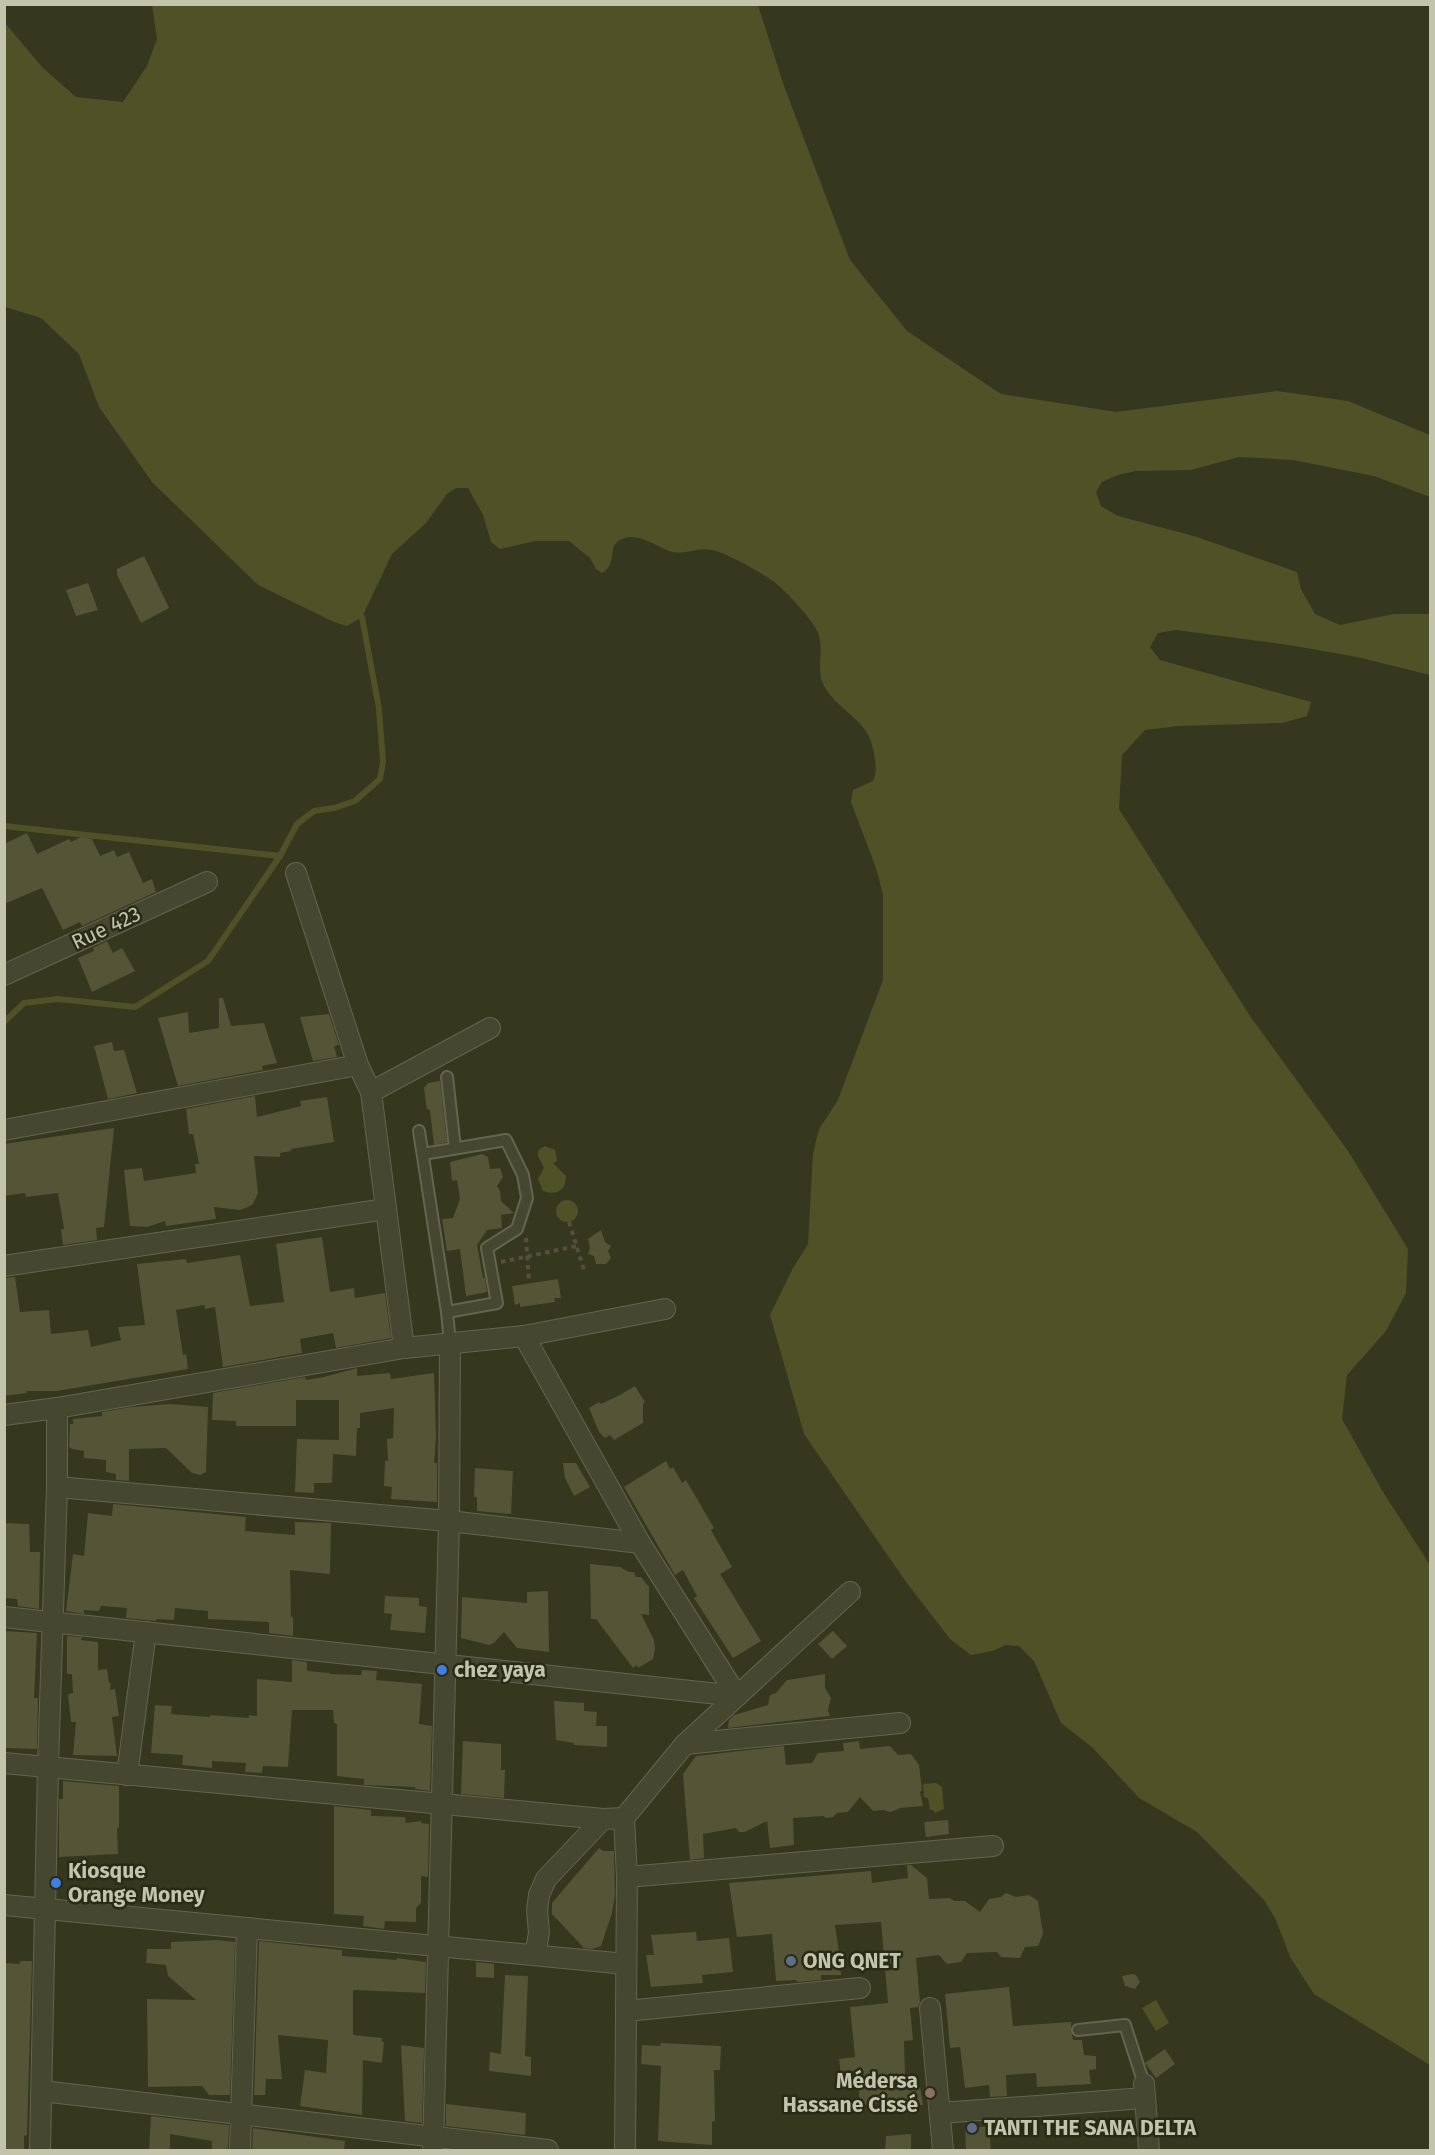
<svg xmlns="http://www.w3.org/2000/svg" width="1435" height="2155" font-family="'Fira Sans',sans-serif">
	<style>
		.water { fill: #4f5227 }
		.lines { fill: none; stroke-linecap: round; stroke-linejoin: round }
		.stream { stroke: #4f5227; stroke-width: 6 }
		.building { fill: #535536 }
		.lane-casing { stroke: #63654f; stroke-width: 14 }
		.street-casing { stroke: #63654f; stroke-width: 22 }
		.path { stroke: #574e3f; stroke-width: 4; stroke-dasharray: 4.5 4.5; stroke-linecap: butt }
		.lane { stroke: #464731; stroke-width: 10 }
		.street { stroke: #464731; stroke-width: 20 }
		.shop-dot { fill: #3f7fe0; stroke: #2a2b17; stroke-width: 2 }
		.service-dot { fill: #5c6f8a; stroke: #2a2b17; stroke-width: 2 }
		.education-dot { fill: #8d6e63; stroke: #2a2b17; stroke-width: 2 }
		.labels { text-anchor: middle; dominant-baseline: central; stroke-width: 5; stroke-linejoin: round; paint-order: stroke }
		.street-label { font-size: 21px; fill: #c2c5ab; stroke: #2a2b17 }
		.poi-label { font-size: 21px; font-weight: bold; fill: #c2c5ab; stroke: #2a2b17; text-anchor: start }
	</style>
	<rect width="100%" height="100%" fill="#35371e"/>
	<g class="water">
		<path d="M152 5H758L784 86 850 260 907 331 1001 394 1116 412 1277 391 1348 401 1430 435V497L1374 476 1293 460 1239 457 1191 470 1136 471 1118 475 1102 482 1096 492 1101 506 1118 516 1194 536 1297 572 1301 589 1315 614 1340 625 1394 614H1430V675L1357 657 1289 645 1176 630 1158 633 1150 647 1160 660 1311 702 1307 716 1282 723 1179 726 1145 730 1122 755 1119 809 1250 1016 1348 1151 1408 1249 1406 1293 1386 1331 1347 1375 1342 1419 1383 1492 1430 1565V2065L1314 1994 1290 1957 1276 1920 1264 1900 1197 1832 1139 1798 1093 1748 1061 1723 1034 1661 1019 1646 1006 1645 992 1651 971 1655 950 1639 906 1582 804 1434 770 1315 793 1268 808 1244 813 1153 819 1129 838 1100 883 980V895L876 868 851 802 853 790 873 781C877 772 876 764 874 754 869 718 841 715 824 686 815 670 825 650 818 633 814 621 783 588 773 581 760 572 727 553 712 550 698 547 686 555 672 552 656 547 637 530 620 540 607 547 618 564 602 573L596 569 590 558 569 541H535L500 549 491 542 483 515 468 488H456L447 494 426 523 392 554 362 617 347 626 334 622 258 585 152 482 99 407 79 354 41 318 5 307V23L42 67 76 97 123 102 147 66 157 39Z"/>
		<path d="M545 1146 555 1150 557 1161 553 1163 566 1176C566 1190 557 1196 543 1191L538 1179 544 1168C541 1159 531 1152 545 1146Z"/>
		<circle cx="567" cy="1211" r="11"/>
		<polygon points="936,1783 942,1787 944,1809 935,1813 933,1810 930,1810 928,1798 924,1797 923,1784"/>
		<polygon points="1156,2000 1169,2023 1156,2031 1142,2008"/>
	</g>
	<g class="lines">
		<g class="stream">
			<polyline points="4,826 280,856"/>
			<polyline points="4,1022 24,1003 58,999 135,1007 208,961 280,856 297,824 314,811 334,808 355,801 380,779 383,762 379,709 362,617 356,615"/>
		</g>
	</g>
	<g class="building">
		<polygon points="144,556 169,608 141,623 117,575 117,569"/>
		<polygon points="88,583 98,610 76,616 66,590"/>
		<polygon points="27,833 37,854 69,839 71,842 81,837 92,839 100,856 114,850 117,857 129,852 143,883 152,879 156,892 82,926 80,922 63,930 42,888 4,904 4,844"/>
		<polygon points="107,941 113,953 122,948 135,971 92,992 78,958 94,951 93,948"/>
		<polygon points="219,998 223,998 231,1026 264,1023 277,1063 262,1066 263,1070 178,1086 158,1018 188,1012 189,1033 219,1028"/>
		<polygon points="329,1014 339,1045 334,1046 337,1057 313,1061 300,1017"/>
		<polygon points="112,1042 114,1051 124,1050 137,1093 108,1099 94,1046"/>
		<polygon points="440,1081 447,1142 434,1145 430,1110 427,1109 424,1088 428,1083"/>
		<polygon points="255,1096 257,1117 301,1106 300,1101 327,1097 334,1142 291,1149 291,1151 280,1153 280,1157 254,1156 258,1193 253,1204 248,1207 240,1210 214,1207 216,1219 166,1226 165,1221 147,1227 130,1226 124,1170 142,1168 144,1181 196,1173 195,1164 199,1164 193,1134 189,1134 186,1109"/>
		<polygon points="114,1128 104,1227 96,1228 97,1240 63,1245 61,1229 64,1229 58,1193 26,1197 25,1193 4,1196 4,1144"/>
		<polygon points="482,1154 488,1157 490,1169 500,1168 503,1177 497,1186 500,1191 501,1201 514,1213 501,1215 502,1228 487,1230 477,1245 483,1278 485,1278 487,1292 466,1296 460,1249 447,1251 442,1219 453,1218 460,1199 457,1180 452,1181 450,1162"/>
		<polygon points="601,1230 605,1242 611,1246 608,1251 611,1258 606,1264 596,1264 594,1256 588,1254 590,1248 588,1239"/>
		<polygon points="322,1237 330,1292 354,1288 355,1298 385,1293 391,1338 336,1348 333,1333 300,1339 302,1353 223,1367 215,1307 205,1309 204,1305 176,1310 183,1355 186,1354 188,1369 57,1391 26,1391 27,1393 4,1396 4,1278 15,1277 20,1312 49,1310 51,1334 88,1330 91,1347 121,1340 118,1327 145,1325 137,1264 186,1259 187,1263 240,1255 250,1306 284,1302 276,1244"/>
		<polygon points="558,1279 561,1298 554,1298 555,1302 520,1307 520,1303 515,1305 512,1286"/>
		<polygon points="357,1368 357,1376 390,1373 391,1379 434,1373 436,1437 434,1463 437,1463 437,1502 391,1499 392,1487 384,1486 385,1461 388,1461 387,1439 393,1438 394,1408 360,1413 360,1428 357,1428 356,1456 333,1454 332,1483 314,1483 314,1493 295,1492 297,1439 339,1440 339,1400 296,1400 296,1426 236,1426 236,1421 212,1420 213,1393 305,1377 306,1380 324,1377"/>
		<polygon points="635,1386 645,1402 643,1404 643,1423 614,1440 610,1435 605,1438 599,1432 589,1408 599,1402 601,1404 620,1395"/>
		<polygon points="170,1404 208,1407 206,1472 200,1475 192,1473 166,1448 129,1449 129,1481 116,1480 116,1474 106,1472 106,1460 84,1458 84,1451 72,1449 69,1447 70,1424 73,1424 73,1419 102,1416 102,1412 131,1407"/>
		<polygon points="666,1461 670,1469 673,1467 682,1483 686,1480 714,1528 711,1530 732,1567 720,1574 761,1641 733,1658 694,1598 697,1596 683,1570 675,1575 624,1487"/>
		<polygon points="563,1463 576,1463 590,1487 574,1496 565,1478"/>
		<polygon points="475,1468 513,1471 511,1514 477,1511 477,1497 474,1497"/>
		<polygon points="113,1504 246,1517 245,1531 295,1535 295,1522 331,1523 330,1574 290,1570 291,1617 293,1617 293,1636 269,1633 269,1622 208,1619 208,1611 175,1608 174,1620 157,1619 156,1621 126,1618 127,1608 101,1606 99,1611 84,1610 84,1614 66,1611 73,1554 84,1556 88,1513 112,1516"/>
		<polygon points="4,1523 29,1524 30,1552 40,1552 39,1609 18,1606 17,1599 4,1598"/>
		<polygon points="590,1564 620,1567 629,1572 634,1572 636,1577 641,1577 649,1587 649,1615 641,1614 654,1640 655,1649 653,1659 638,1668 637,1665 633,1668 596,1619 591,1619"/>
		<polygon points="548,1591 549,1652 517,1648 504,1632 494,1643 489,1645 461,1638 462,1597 527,1603 527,1592"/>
		<polygon points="385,1596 419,1598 419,1606 427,1607 425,1633 390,1630 392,1614 384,1613"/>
		<polygon points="4,1631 37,1633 34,1698 38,1698 37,1749 4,1748"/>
		<polygon points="833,1631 847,1646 832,1659 818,1644"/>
		<polygon points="67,1636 82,1637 81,1640 98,1642 98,1670 107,1669 109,1683 111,1683 110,1690 115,1689 119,1716 112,1717 117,1756 73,1755 76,1722 71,1722 68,1694 73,1693 72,1674 67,1674"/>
		<polygon points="292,1660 307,1662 307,1671 330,1673 330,1674 361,1675 362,1670 377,1671 376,1680 422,1684 419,1724 432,1726 430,1791 415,1789 415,1787 364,1785 364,1779 337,1776 337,1724 334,1723 333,1710 292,1710 288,1767 263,1766 262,1773 245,1772 246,1763 212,1761 212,1768 182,1765 183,1755 151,1753 155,1705 172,1706 171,1714 210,1717 210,1715 249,1718 249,1715 257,1716 257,1679 292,1682"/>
		<polygon points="825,1674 825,1688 831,1698 828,1710 830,1716 728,1728 729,1720 734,1715 768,1705 770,1695 776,1693 787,1680"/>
		<polygon points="554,1701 584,1703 584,1711 597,1712 596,1726 607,1726 607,1747 574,1745 574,1743 556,1740"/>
		<polygon points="463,1741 501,1744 501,1770 505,1770 504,1798 461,1794"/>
		<polygon points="859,1741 860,1749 890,1746 898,1755 911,1754 919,1765 922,1790 920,1792 923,1806 900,1808 891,1812 883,1810 873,1811 860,1797 848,1812 837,1813 833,1817 826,1818 823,1816 793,1818 794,1845 770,1848 767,1821 745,1832 739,1832 736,1828 703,1834 704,1858 690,1860 683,1774 696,1756 784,1746 786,1765 812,1763 818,1753 844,1751 843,1743"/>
		<polygon points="63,1781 119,1786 119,1828 117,1828 118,1854 59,1857 59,1799 63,1799"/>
		<polygon points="334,1806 371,1810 371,1816 405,1817 406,1823 421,1821 421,1823 429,1824 428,1877 421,1876 421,1903 416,1908 416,1922 385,1921 384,1929 363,1926 364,1916 334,1914"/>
		<polygon points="948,1820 949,1834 926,1837 924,1822"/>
		<polygon points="599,1848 603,1851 614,1851 615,1895 612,1913 601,1946 592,1949 584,1948 552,1914 552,1903"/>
		<polygon points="907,1865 911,1865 927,1878 929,1899 950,1898 954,1901 965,1901 980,1912 989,1899 1001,1897 1006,1893 1016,1897 1029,1895 1038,1901 1043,1934 1038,1946 1025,1947 1020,1958 1001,1957 997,1952 967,1953 961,1962 947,1964 939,1955 916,1958 920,2002 918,2007 910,2008 913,2040 904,2041 905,2076 912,2075 913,2088 920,2087 923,2105 891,2107 892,2102 860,2105 858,2082 842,2083 839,2059 855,2057 850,2007 888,2003 881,1922 835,1925 839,1952 844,1955 840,1961 841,1975 821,1975 821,1980 797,1982 796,1980 776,1981 772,1934 737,1937 729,1883 871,1871 872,1883 908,1878"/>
		<polygon points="696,1932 697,1941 729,1938 733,1972 702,1975 703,1983 651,1987 646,1955 654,1955 651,1935"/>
		<polygon points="217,1940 235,1942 230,2095 209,2095 202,2086 148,2087 147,1999 196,2000 168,1976 166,1965 146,1963 147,1949 171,1949 171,1942"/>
		<polygon points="259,1941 342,1950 342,1956 397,1960 396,1958 426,1962 425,1993 353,1990 353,2035 382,2038 382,2042 384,2042 382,2063 363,2060 362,2115 300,2106 305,2070 326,2073 328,2040 278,2035 282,2079 266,2079 265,2095 254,2095"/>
		<polygon points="20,1961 32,1961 27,2135 24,2136 24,2151 4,2151 4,1963 20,1964"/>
		<polygon points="476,1962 494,1964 494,1978 476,1977"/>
		<polygon points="1132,1974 1136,1975 1140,1982 1135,1989 1125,1986 1122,1976"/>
		<polygon points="505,1975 528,1976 525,2056 531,2057 531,2076 489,2071 490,2052 501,2054"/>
		<polygon points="1009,1987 1013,2026 1071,2022 1071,2030 1073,2040 1082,2040 1084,2055 1096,2056 1096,2069 1089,2070 1091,2084 1037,2087 1036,2073 1006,2075 1007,2096 990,2097 989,2085 965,2088 960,2047 950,2048 945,1994"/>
		<polygon points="661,2043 721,2046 720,2070 714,2070 715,2121 712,2122 712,2145 658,2141 661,2066 641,2064 642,2045 660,2046"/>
		<polygon points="401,2045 424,2048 422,2123 405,2121"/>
		<polygon points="1165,2049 1175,2064 1156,2078 1145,2063"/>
		<polygon points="446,2104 526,2113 525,2135 446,2126"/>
		<polygon points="151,2116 229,2125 228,2151 212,2151 212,2141 170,2134 170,2151 149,2151"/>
		<polygon points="989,2126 991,2151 966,2151 965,2129"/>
		<polygon points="253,2128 345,2141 344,2151 252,2151"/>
		<polygon points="911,2134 911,2151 885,2151 886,2136"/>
	</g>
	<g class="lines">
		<g class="lane-casing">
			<g id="lane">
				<polyline points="447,1077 455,1148"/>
				<polyline points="419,1131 447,1312 497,1303 487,1248 517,1229 527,1198 523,1175 506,1140 423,1154"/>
				<polyline points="447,1312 450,1344"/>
				<polyline points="1078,2030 1125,2025 1144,2084"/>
			</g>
		</g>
		<g class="street-casing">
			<g id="street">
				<polyline points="296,873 358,1065 371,1092 404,1348"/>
				<polyline points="4,975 207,882"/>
				<polyline points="371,1092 490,1028"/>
				<polyline points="4,1130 358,1065"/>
				<polyline points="4,1266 386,1209"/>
				<polyline points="524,1336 640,1543 737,1696"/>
				<polyline points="4,1415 57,1408 404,1348 524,1336 665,1309"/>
				<polyline points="57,1487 449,1521 640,1543"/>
				<polyline points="4,1617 737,1696"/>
				<polyline points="685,1744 900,1723"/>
				<polyline points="4,1763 603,1819 624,1818"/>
				<polyline points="127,1775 146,1632"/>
				<polyline points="627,1877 993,1846"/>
				<polyline points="4,1905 626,1964"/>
				<polyline points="535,1955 539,1933 537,1910 539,1895 546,1879 603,1819"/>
				<polyline points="930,2008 943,2150"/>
				<polyline points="626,2011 860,1988"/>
				<polyline points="1144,2084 1149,2150"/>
				<polyline points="42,2091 548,2150"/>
				<polyline points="940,2113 1145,2098"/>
				<polyline points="40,2150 48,1767 57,1487 57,1408"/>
				<polyline points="240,2150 247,1928"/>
				<polyline points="433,2150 449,1521 450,1344"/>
				<polyline points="625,2150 627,1877 624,1818 685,1744 850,1592"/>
			</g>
		</g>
		<g class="path">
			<polyline points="569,1222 584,1270"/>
			<polyline points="526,1238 529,1282"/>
			<polyline points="501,1262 577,1246"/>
		</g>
		<use href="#lane" class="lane"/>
		<use href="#street" class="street"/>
	</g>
	<g class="shop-dot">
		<circle cx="442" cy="1670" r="6"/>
		<circle cx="56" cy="1883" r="6"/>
	</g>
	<g class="service-dot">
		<circle cx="791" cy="1961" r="6"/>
		<circle cx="972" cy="2128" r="6"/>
	</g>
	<circle class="education-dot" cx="930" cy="2093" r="6"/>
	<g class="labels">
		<g class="street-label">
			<text transform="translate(106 928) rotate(-25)">Rue 423</text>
		</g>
		<g class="poi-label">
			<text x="454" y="1670">chez yaya</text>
			<text x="68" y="1871">Kiosque<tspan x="68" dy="24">Orange Money</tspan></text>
			<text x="803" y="1961">ONG QNET</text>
			<text x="918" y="2081" text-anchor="end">Médersa<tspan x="918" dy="24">Hassane Cissé</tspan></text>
			<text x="984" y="2128">TANTI THE SANA DELTA</text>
		</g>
	</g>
	<rect width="1435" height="2155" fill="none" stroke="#c2c5ab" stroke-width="12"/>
</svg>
